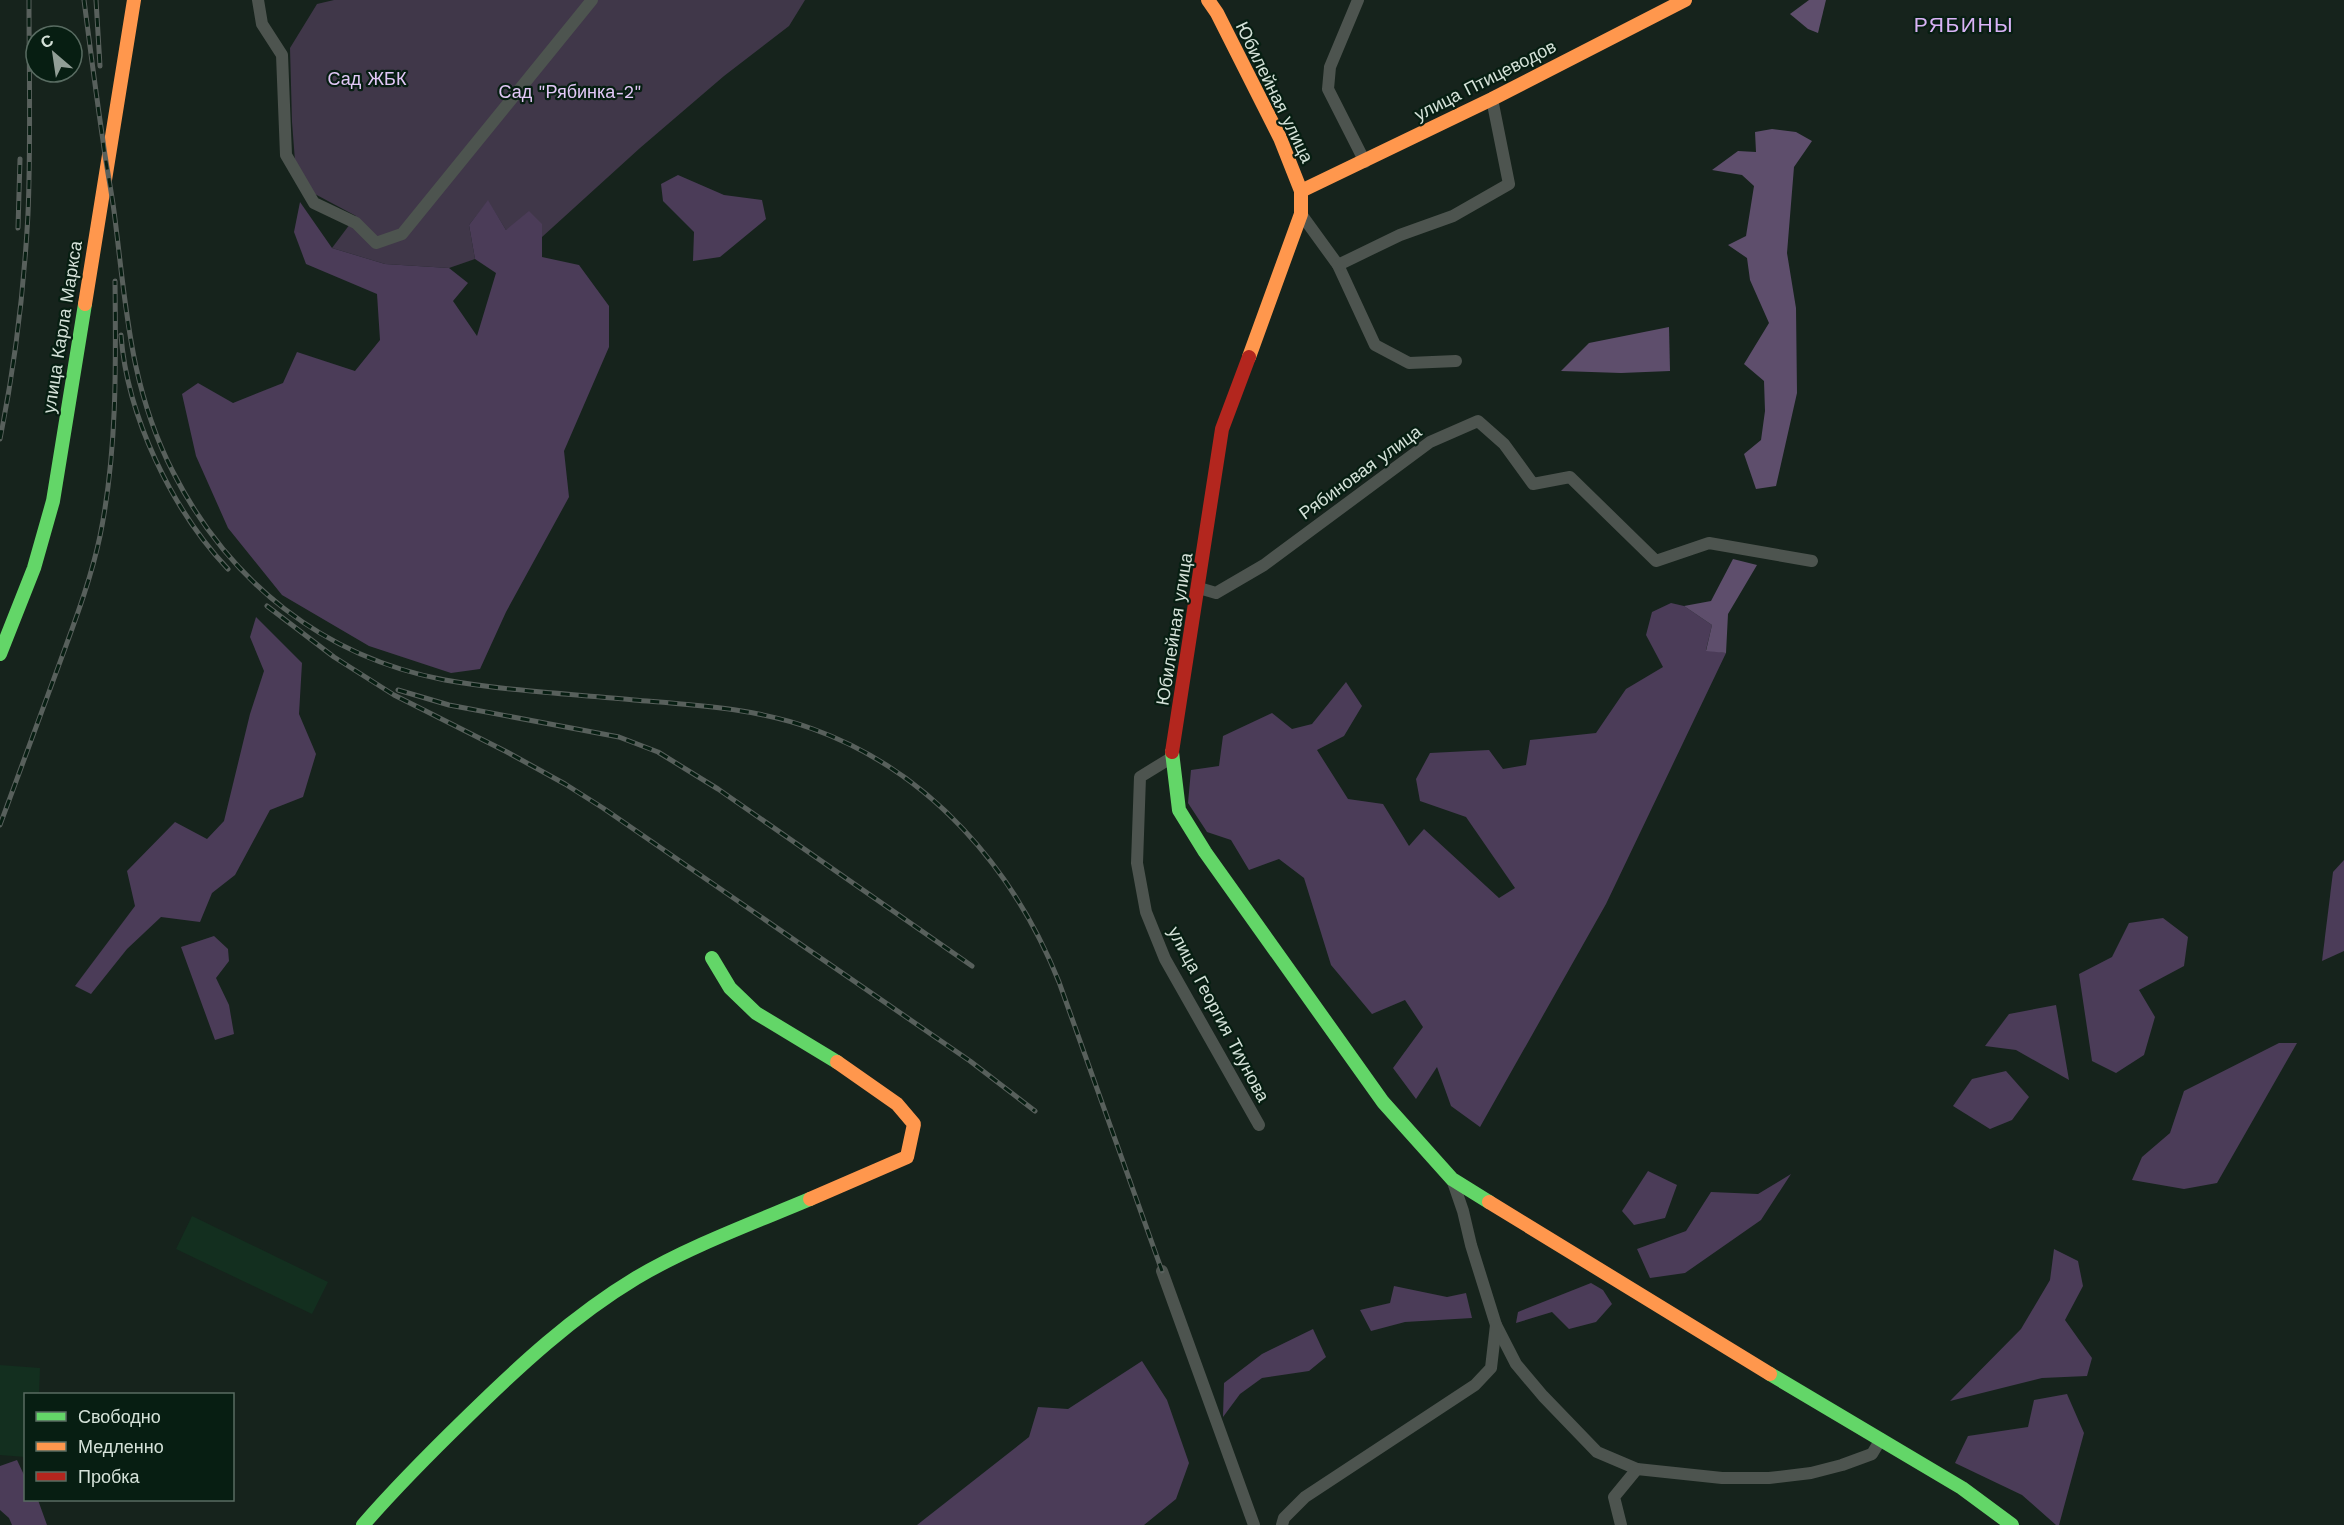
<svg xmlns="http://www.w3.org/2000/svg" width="2344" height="1525" font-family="'Work Sans',sans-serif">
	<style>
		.built { fill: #132f1f }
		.green { fill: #403749 }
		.forest { fill: #4b3c58 }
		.water { fill: #5e4e6c }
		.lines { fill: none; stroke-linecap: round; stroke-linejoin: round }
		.street { stroke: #4d544f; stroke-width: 12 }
		.fast { stroke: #63d668; stroke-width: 14 }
		.slow { stroke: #ff974d; stroke-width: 14 }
		.jam { stroke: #b3261e; stroke-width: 14 }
		.rail-casing { stroke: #58605c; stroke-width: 5 }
		.rail { stroke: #071e12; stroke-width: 3; stroke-dasharray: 9; stroke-linecap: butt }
		.labels { text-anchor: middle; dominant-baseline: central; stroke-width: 4.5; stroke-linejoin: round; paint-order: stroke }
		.park-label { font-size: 18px; fill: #e2c8f7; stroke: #071e12 }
		.street-label { font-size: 18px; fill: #d5e2d9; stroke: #071e12 }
		.quarter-label { font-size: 21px; letter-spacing: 1.5px; fill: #d9b3f6; stroke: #071e12 }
	</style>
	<rect width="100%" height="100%" fill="#16231c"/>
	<g class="built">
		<polygon points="192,1216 328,1282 312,1314 176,1249"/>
		<polygon points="0,1365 40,1368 39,1394 26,1394 25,1457 0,1455"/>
	</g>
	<polygon class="green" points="334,0 805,0 789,26 724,76 640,148 542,237 542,224 506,230 488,201 469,225 475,259 449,268 385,264 332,248 356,216 313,193 295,161 292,122 290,48 317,4"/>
	<g class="forest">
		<polygon points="678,175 724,195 762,200 766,219 720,257 693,261 694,232 663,201 661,184"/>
		<polygon points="488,200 506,230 529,211 542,224 542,257 579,265 609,306 609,347 564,451 569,497 506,612 480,669 451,673 369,646 282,595 228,528 196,456 182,394 198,383 233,403 283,383 297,352 355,371 380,340 377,294 306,264 294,232 300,202 332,248 385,264 449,268 468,283 453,301 477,336 496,273 475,259 469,225"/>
		<polygon points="1671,603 1684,606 1712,625 1706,650 1726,653 1606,904 1480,1127 1451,1106 1437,1067 1416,1099 1393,1068 1423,1027 1405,1000 1372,1014 1331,965 1304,878 1279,859 1249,870 1231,840 1207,832 1188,803 1191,770 1219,766 1223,736 1272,713 1292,729 1312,724 1346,682 1362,706 1344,736 1317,750 1348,799 1383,804 1409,846 1424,829 1499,898 1515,888 1466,817 1420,801 1416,779 1430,753 1489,750 1503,769 1526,765 1530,740 1596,733 1626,689 1663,667 1646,635 1652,612"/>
		<polygon points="256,617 302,663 299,714 316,754 303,797 270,810 235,875 212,893 200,922 161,917 127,949 91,994 75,986 135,906 127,871 175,822 207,839 224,821 250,714 264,671 250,637"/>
		<polygon points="2344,860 2344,951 2322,961 2333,872"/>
		<polygon points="2163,918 2188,937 2184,966 2139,990 2155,1017 2144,1055 2116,1073 2092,1061 2079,974 2112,957 2129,923"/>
		<polygon points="214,936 228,949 229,961 216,978 229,1005 234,1034 215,1040 181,947"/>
		<polygon points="2056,1005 2069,1080 2016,1050 1985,1046 2009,1014"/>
		<polygon points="2279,1043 2297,1043 2217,1183 2184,1189 2132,1180 2142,1157 2170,1133 2184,1091"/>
		<polygon points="2006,1071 2029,1097 2012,1120 1990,1129 1953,1106 1972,1079"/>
		<polygon points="1648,1171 1677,1185 1665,1218 1634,1225 1622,1211"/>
		<polygon points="1791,1174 1761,1220 1685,1273 1650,1278 1637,1249 1686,1231 1711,1192 1758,1194"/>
		<polygon points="2054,1249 2078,1261 2083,1286 2065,1320 2092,1358 2087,1376 2042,1378 1950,1401 2021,1329 2050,1280"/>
		<polygon points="1591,1283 1603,1290 1612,1304 1596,1322 1569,1329 1552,1312 1516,1323 1518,1312"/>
		<polygon points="1394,1286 1447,1297 1466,1293 1472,1318 1405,1322 1371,1331 1360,1310 1390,1303"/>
		<polygon points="1313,1329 1326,1357 1309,1371 1262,1378 1240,1394 1223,1417 1224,1383 1262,1354"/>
		<polygon points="1142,1361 1167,1400 1189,1463 1176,1499 1144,1525 917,1525 1029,1437 1038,1407 1068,1409"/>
		<polygon points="2067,1394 2084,1433 2059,1525 2056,1525 2022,1495 1955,1463 1968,1436 2028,1427 2034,1400"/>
		<polygon points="17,1460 25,1477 26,1500 38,1500 47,1525 12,1525 9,1518 0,1510 0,1466"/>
	</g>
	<g class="water">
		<polygon points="1809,0 1826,0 1818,33 1808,29 1790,14"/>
		<polygon points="1772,129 1796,132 1812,141 1794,167 1787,253 1796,308 1797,393 1776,486 1756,489 1744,454 1761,440 1765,411 1764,381 1744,364 1769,323 1750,280 1747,258 1728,245 1746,236 1754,186 1742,175 1712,170 1738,151 1756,152 1755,132"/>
		<polygon points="1669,327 1670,371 1621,373 1561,371 1589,343"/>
		<polygon points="1733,559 1757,565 1728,614 1726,653 1706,651 1712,625 1684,606 1711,601"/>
	</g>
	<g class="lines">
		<g class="street">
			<polyline points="258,0 262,24 282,55 286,155 314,203 356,223 376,243 402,234 592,0"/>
			<polyline points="1358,0 1330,67 1328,89 1365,162"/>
			<polyline points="1301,214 1338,265 1375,345 1409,363 1456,361"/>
			<polyline points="1338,265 1400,235 1453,216 1509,184 1492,99"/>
			<polyline points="1199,588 1216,593 1264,565 1430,442 1478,421 1504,444 1533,484 1570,477 1656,561 1709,543 1812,561"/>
			<polyline points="1171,758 1140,777 1137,863 1146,912 1165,959 1259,1125"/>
			<polyline points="1452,1179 1463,1211 1471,1245 1496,1325 1516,1364 1543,1396 1597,1452 1637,1469 1722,1478 1769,1478 1811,1473 1842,1465 1872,1454 1881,1439"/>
			<polyline points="1162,1271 1254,1525"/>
			<polyline points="1282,1525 1284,1518 1305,1497 1475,1385 1491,1368 1496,1325"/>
			<polyline points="1621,1525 1614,1497 1637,1469"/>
		</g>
		<g class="fast">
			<polyline points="0,654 34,568 53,501 85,304"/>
			<polyline points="1172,752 1179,810 1205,852 1383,1102 1452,1179 1489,1202"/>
			<polyline points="712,958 730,988 756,1013 837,1062"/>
			<polyline points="1770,1374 1962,1488 2012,1525"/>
			<path d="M363 1525C396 1487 431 1452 467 1417 519 1366 573 1316 636 1278 688 1247 753 1223 810 1199"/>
		</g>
		<g class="slow">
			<polyline points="1208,0 1217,13 1280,138 1301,191 1301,214 1249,357"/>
			<polyline points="1301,191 1492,99 1685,0"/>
			<polyline points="85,304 134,0"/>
			<polyline points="810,1199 907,1157 914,1124 897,1104 837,1062"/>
			<polyline points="1489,1202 1770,1374"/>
		</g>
		<polyline class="jam" points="1172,752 1222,429 1249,357"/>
		<g class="rail-casing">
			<g id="rail">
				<path d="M84 0C90 47 96 94 103 141 106 165 111 188 114 211 126 304 129 386 173 472 229 582 323 657 445 680 507 691 571 694 634 700 694 705 756 708 813 729 930 771 1014 869 1059 982L1162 1271"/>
				<polyline points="96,0 100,66"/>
				<polyline points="18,228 20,159"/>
				<path d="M121 335C127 416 172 510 228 569"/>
				<path d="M0 439C15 365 24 289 28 214 31 143 29 71 29 0"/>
				<polyline points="267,606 334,657 394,695 507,752 565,784 603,808 970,1061 1035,1111"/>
				<polyline points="398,690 449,705 619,737 658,752 718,789 972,966"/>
				<path d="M0 825C20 771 40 716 60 662 75 621 91 579 100 536 117 453 116 366 115 281"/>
			</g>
		</g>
		<use href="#rail" class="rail"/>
	</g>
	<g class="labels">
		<g class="park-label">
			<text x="367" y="78">Сад ЖБК</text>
			<text x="570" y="91">Сад "Рябинка-2"</text>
		</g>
		<g class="street-label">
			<text transform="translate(1485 80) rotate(-27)">улица Птицеводов</text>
			<text transform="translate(1275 92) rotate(64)">Юбилейная улица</text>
			<text transform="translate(62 327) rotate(-81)">улица Карла Маркса</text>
			<text transform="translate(1360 472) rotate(-36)">Рябиновая улица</text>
			<text transform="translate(1174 629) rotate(-81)">Юбилейная улица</text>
			<text transform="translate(1219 1014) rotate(62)">улица Георгия Тиунова</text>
		</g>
		<g class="quarter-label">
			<text x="1964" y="24">РЯБИНЫ</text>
		</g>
	</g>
	<rect x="24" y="1393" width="210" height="108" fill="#071e12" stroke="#596c62" stroke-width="1.5"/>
	<rect x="36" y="1412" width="30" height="9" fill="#63d668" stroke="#596c62" stroke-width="1.5"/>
	<text x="78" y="1423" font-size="18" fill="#d5e2d9">Свободно</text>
	<rect x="36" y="1442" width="30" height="9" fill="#ff974d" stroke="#596c62" stroke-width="1.5"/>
	<text x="78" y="1453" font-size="18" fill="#d5e2d9">Медленно</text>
	<rect x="36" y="1472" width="30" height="9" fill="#b3261e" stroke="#596c62" stroke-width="1.5"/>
	<text x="78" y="1483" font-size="18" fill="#d5e2d9">Пробка</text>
	<g transform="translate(54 54) rotate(331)"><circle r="28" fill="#071e12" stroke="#596c62" stroke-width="1.5"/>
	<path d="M0-4.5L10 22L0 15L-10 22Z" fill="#929f97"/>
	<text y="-9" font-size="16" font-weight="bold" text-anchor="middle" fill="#d5e2d9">С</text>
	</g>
</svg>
